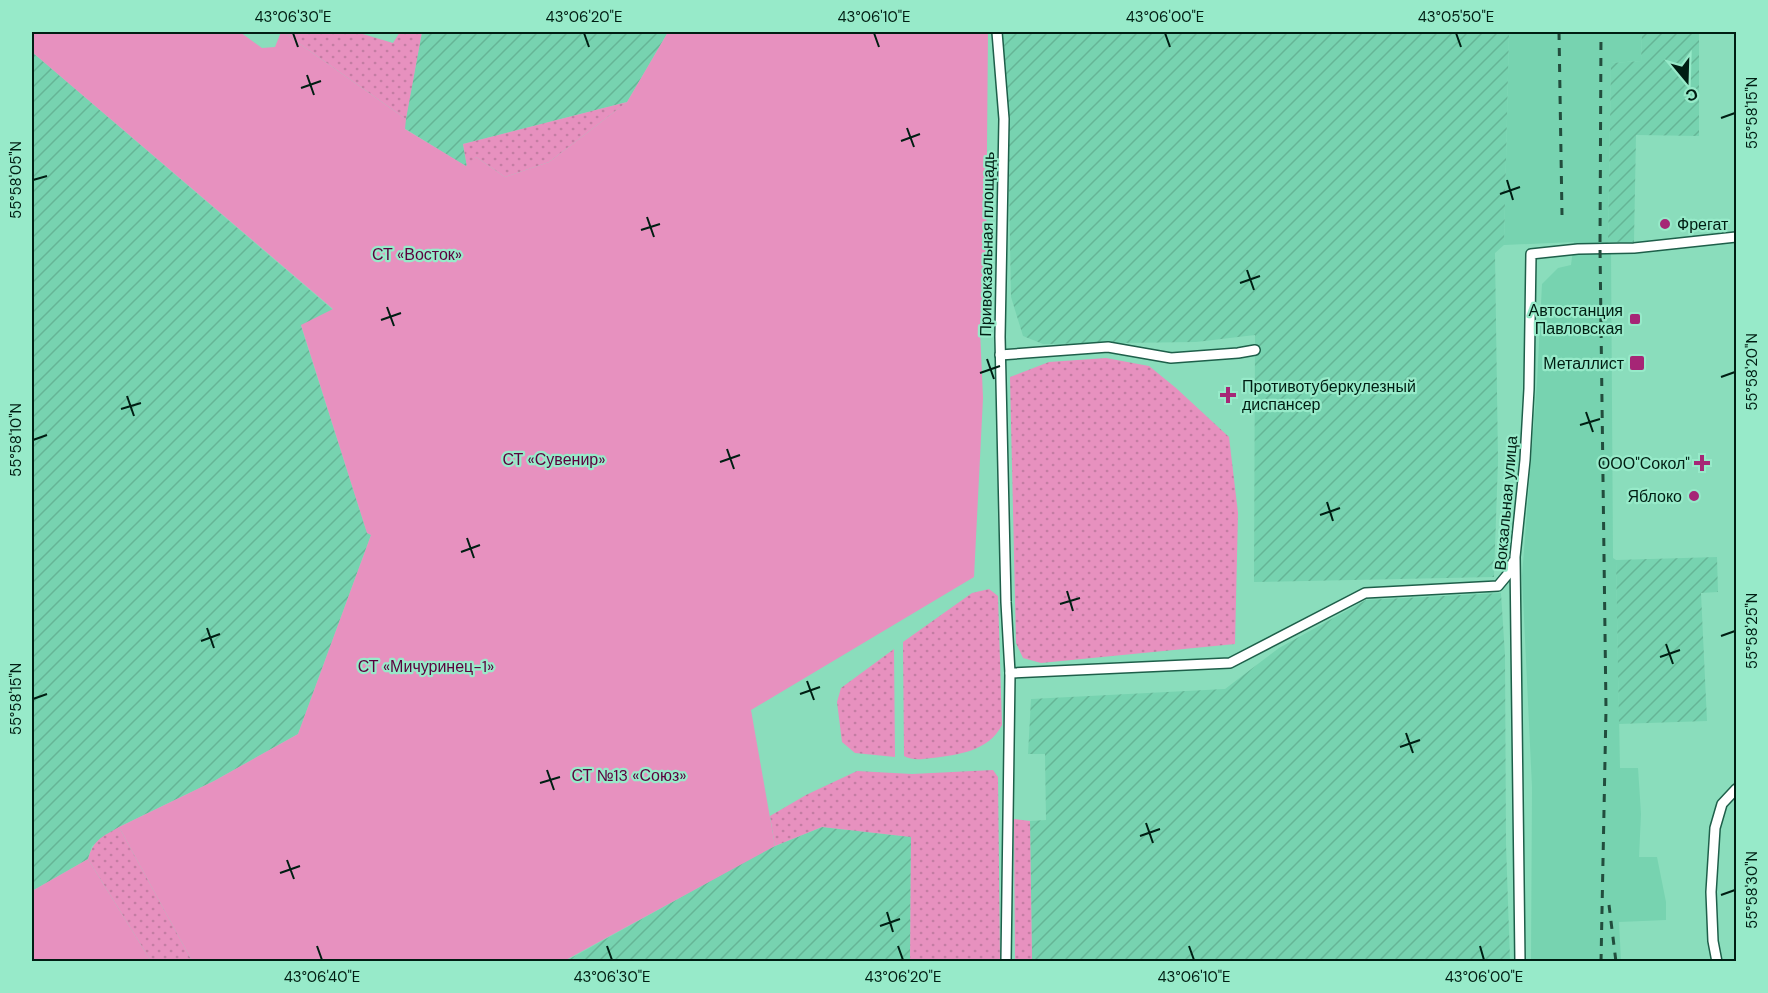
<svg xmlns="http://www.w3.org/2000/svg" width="1768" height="993" font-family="'DM Sans',sans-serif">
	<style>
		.built { fill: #77d3b0 }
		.industrial { fill: url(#industrial-furrows) }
		.grass { fill: url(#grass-dots) }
		.garden { fill: #e791bf }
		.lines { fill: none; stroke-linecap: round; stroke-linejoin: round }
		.street-casing { stroke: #1e5f4a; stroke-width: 12 }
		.street { stroke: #fff; stroke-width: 9 }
		.rail { stroke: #224d3d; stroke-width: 3; stroke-dasharray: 8 8; stroke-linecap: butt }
		.ticks { fill: none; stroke: #001e13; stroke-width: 2 }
		.poi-dot { fill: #a62676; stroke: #97eac9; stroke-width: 2 }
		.labels { text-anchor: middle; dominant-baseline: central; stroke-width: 4.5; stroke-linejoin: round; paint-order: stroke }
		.poi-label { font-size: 16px; fill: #001e13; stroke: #97eac9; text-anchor: end }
		.street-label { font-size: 16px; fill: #001e13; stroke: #97eac9 }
		.park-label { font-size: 16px; fill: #5b013d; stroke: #97eac9 }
		.neatline { fill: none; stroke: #001e13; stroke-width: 2 }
		.ticks-label { font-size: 15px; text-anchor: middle; fill: #001e13 }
	</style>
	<defs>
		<pattern id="industrial-furrows" width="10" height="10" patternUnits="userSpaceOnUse" patternTransform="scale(1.5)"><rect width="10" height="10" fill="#77d3b0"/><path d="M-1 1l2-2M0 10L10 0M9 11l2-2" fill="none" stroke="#65b596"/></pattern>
		<pattern id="grass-dots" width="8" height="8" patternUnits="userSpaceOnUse" patternTransform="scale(1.5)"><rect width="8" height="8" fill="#e791bf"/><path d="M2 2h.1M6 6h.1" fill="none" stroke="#c47da3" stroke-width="1.8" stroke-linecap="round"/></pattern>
	</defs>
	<rect width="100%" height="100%" fill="#8addbc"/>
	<polygon class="built" points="1509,32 1642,32 1641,61 1611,63 1608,242 1611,248 1613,558 1616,560 1620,768 1638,768 1641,814 1639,857 1657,857 1666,902 1666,920 1619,922 1621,961 1531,961 1532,787 1522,576 1537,382 1542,284 1558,268 1571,265 1574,242 1504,245"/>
	<g class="industrial">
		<polygon points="422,32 668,32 627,102 463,144 467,167 404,128"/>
		<polygon points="1002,32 1509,32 1504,245 1495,253 1498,461 1494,577 1254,582 1255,335 1196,342 1043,344 1023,336 1011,297 1008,133"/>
		<polygon points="1642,32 1699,32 1699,136 1636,135 1634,242 1608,242 1611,63 1641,61"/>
		<polygon points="32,52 333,310 301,326 367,533 371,535 298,734 214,781 119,827 92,846 88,859 32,891"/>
		<polygon points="1717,557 1718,592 1701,593 1707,721 1619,724 1616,560"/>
		<polygon points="1501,593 1505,655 1506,844 1510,961 1032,961 1030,821 1046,820 1045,754 1028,754 1031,699 1225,689 1279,648 1366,600"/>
		<polygon points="822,827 911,837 910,961 564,962 768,849"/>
	</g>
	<g class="grass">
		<polygon points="283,32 356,32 393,43 400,32 422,32 406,119"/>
		<polygon points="627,102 549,162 505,177 476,157 467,167 463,144"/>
		<polygon points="1106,358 1149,366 1176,388 1229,437 1238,513 1235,644 1041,663 1023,658 1016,643 1010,377 1049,362"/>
		<path d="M989 589 998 596 1002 725C989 751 958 755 932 758 922 759 913 761 904 756L903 642 972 593Z"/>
		<polygon points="894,649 895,757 855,753 842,742 837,702 841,688"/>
		<polygon points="993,770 998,777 1000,961 910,961 911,837 822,827 775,846 770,816 806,795 857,771 912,774"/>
		<polygon points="1014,819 1030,821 1032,961 1015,961"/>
		<path d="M119 827 192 961H151L88 859C94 839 102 837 119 827Z"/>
	</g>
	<g class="garden">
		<polygon points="32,32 240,32 262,48 275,47 281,32 283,32 406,119 405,129 466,166 476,157 505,177 549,162 627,102 668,32 988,32 986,263 980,329 983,398 974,577 751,710 775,846 564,961 192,961 119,827 214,781 298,734 371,535 367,533 301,325 333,309 32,52"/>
		<polygon points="88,859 151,961 32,961 32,891"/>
	</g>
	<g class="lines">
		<g class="street-casing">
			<g id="street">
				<polyline points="997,32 1004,119 1000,337 1006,602 1010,673 1006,962"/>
				<polyline points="1000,355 1108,347 1171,358 1238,353 1255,350"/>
				<polyline points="1010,673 1230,663 1365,593 1498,586 1508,574 1513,562"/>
				<polyline points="1520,962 1515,557 1525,460 1529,389 1531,254 1578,249 1634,248 1736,237"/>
				<polyline points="1717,962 1713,941 1711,892 1715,828 1722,804 1736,789"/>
			</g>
		</g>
		<use href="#street" class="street"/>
		<g class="rail">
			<polyline points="1559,32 1562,215"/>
			<polyline points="1609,905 1616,962"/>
			<polyline points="1601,962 1606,709 1600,248 1601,32"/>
		</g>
	</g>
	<path class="ticks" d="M293 33 298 47M584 33 589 47M874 33 879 47M1165 33 1170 47M1456 33 1461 47M307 75 314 95M301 88 321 81M1721 118 1735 113M907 128 914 147M901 141 920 134M33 180 47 176M1507 180 1513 200M1500 194 1520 187M647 217 654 237M641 230 660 224M1247 270 1254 290M1240 283 1260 276M387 307 394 326M381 320 401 313M987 359 994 379M980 373 1000 366M1721 377 1735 372M127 396 134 416M121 409 141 403M1586 412 1593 432M1580 425 1600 419M33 440 47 435M727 449 734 469M720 462 740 455M1327 502 1333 521M1320 515 1340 508M467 538 474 558M461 552 480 545M1067 591 1073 611M1060 604 1080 598M207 628 214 648M1721 636 1735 631M201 641 220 634M1666 644 1673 664M1660 657 1680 650M807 681 814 700M800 694 820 687M33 699 47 694M1406 733 1413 753M1400 747 1420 740M547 770 554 790M540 783 560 777M1146 823 1153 843M1140 836 1160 829M287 860 294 879M280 873 300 866M1721 895 1735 890M887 912 893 932M880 926 900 919M317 946 322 960M607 946 612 960M898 946 903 960M1189 946 1194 960M1480 946 1484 960"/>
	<g class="poi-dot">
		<circle cx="1665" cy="224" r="6"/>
		<rect x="1629" y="313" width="12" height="12" rx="3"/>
		<rect x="1629" y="355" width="16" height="16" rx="3"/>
		<path d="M1225 386h6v6h6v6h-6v6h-6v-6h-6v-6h6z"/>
		<path d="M1699 454h6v6h6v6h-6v6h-6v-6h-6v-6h6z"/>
		<circle cx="1694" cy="496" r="6"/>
	</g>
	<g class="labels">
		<g class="poi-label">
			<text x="1677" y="224" text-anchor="start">Фрегат</text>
			<text x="1623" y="310">Автостанция<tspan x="1623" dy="18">Павловская</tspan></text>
			<text x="1624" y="363">Металлист</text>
			<text x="1242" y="386" text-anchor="start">Противотуберкулезный<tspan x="1242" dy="18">диспансер</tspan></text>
			<text x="1690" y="463">ООО"Сокол"</text>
			<text x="1682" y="496">Яблоко</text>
		</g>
		<g class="street-label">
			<text transform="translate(987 244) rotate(-89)">Привокзальная площадь</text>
			<text transform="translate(1506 503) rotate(-85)">Вокзальная улица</text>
		</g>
		<g class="park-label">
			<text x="417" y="254">СТ «Восток»</text>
			<text x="554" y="459">СТ «Сувенир»</text>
			<text x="426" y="666">СТ «Мичуринец-1»</text>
			<text x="629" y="775">СТ №13 «Союз»</text>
		</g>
	</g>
	<rect width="1768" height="993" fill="none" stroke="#97eac9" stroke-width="66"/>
	<g transform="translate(1687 81) rotate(161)" stroke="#97eac9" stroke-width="4.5" paint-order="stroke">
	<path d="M0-4.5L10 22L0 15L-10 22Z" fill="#001e13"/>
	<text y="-9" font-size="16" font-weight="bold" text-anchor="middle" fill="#001e13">С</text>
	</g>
	<rect x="33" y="33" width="1702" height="927" class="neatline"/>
	<g class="ticks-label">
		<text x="293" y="22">43°06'30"E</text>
		<text x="584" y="22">43°06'20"E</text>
		<text x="874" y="22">43°06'10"E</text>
		<text x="1165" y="22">43°06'00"E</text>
		<text x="1456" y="22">43°05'50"E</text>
		<text transform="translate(1752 113) rotate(-90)" y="5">55°58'15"N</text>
		<text transform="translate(16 180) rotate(-90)" y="5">55°58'05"N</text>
		<text transform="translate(1752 372) rotate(-90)" y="5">55°58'20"N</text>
		<text transform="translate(16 440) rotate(-90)" y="5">55°58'10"N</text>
		<text transform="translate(1752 631) rotate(-90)" y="5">55°58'25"N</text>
		<text transform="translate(16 699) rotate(-90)" y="5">55°58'15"N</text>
		<text transform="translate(1752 890) rotate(-90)" y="5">55°58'30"N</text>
		<text x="322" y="982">43°06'40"E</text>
		<text x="612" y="982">43°06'30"E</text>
		<text x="903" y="982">43°06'20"E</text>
		<text x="1194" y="982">43°06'10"E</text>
		<text x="1484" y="982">43°06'00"E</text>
	</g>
</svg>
